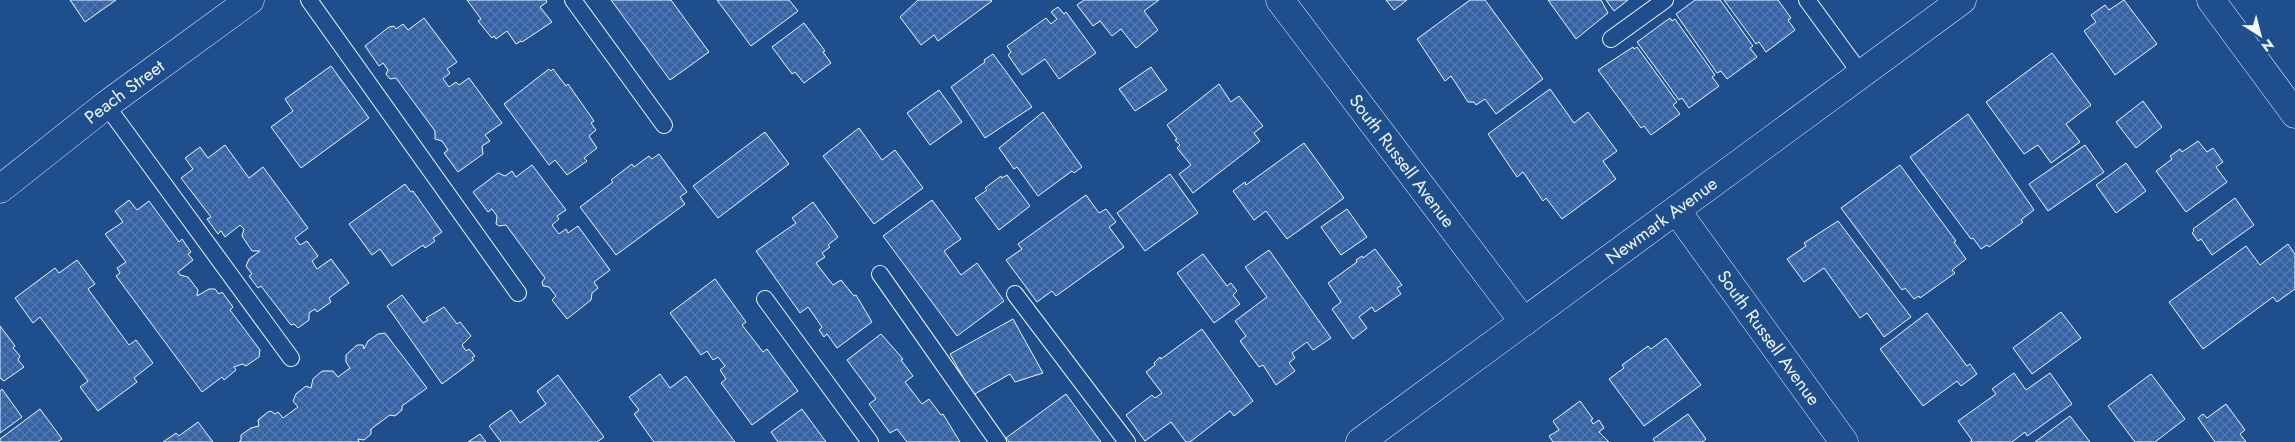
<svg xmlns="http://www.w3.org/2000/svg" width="2295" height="442" font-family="Jost,sans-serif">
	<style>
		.building { fill: url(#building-cross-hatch); stroke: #f2f6ff }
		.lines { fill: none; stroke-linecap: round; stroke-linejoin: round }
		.lane-casing { stroke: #f2f6ff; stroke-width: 18 }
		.street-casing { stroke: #f2f6ff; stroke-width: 29 }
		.secondary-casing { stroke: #f2f6ff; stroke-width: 29 }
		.lane { stroke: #1f4e8c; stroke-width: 16 }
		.street { stroke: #1f4e8c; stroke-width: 28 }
		.secondary { stroke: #1f4e8c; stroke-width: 28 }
		.labels { text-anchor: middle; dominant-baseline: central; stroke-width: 4; stroke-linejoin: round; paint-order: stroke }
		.street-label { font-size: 18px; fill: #f2f6ff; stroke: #1f4e8c }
	</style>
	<defs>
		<pattern id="building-cross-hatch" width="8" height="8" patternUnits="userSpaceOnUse" patternTransform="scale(1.25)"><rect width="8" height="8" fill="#3563a3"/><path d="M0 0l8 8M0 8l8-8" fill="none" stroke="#537ab1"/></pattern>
	</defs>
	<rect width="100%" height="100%" fill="#1f4e8c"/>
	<g class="building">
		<polygon points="70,0 116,0 85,22"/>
		<polygon points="467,0 546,0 547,2 540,7 552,22 522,42 521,41 516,44 507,31 496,39 494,36 492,38 478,21 481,19"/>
		<polygon points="611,0 671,0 709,52 670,80"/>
		<polygon points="717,0 789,0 798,11 751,46"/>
		<polygon points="918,0 991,0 992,1 938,41 934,35 921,45 900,17"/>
		<polygon points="1084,0 1159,0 1144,11 1158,30 1136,48 1121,29 1112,36 1100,21 1093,26 1077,5"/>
		<polygon points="1386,0 1407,0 1394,10"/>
		<polygon points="1470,0 1485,0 1543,79 1496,114 1485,99 1476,105 1474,102 1468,102 1451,76 1445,81 1417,39"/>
		<polygon points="1548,0 1601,0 1608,13 1576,39"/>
		<polygon points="1606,0 1628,0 1614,11"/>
		<polygon points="1695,0 1720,0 1753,46 1750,48 1757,57 1727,79 1721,71 1717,73 1676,14"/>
		<polygon points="1724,0 1778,0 1791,18 1788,20 1795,30 1766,52 1759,42 1756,44"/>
		<polygon points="2124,0 2157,44 2115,75 2084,31 2096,22 2091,15 2105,5 2109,10"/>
		<polygon points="1058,7 1064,14 1066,12 1096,53 1059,79 1045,59 1022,75 1008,55 1011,52 1007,46 1046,18 1051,24 1057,19 1051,12"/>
		<polygon points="424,18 457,62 447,69 450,73 443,79 449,87 456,82 459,85 469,78 502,123 485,135 490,141 482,146 483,154 458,172 444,153 448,150 442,141 435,139 435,131 396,78 390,79 386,74 388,70 383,63 379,66 365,46 389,27 394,26 396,29 403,24 408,30"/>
		<polygon points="1670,18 1672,21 1675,19 1715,75 1712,77 1719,86 1689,108 1682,98 1679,100 1637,42"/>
		<polygon points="804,23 825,51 823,52 831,63 804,83 795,72 792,74 772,47"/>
		<polygon points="1633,47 1634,49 1637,47 1677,102 1673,105 1680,114 1651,135 1644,126 1641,128 1598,70"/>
		<polygon points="2052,53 2091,105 2066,124 2080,142 2051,163 2038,145 2024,154 1986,102"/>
		<polygon points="993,54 1032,107 985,138 951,87 985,62 984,60"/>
		<polygon points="331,66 369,118 301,168 271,127 293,111 285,99"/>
		<polygon points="1151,67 1167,90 1135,111 1119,89"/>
		<polygon points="549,69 551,71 553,69 566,86 568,84 594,121 591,123 596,130 589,136 597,148 584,158 587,161 567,175 555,160 549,165 504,104"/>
		<polygon points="1219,84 1231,102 1239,96 1263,126 1254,133 1260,141 1193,193 1179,174 1191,165 1177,148 1180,145 1175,140 1177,139 1167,125"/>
		<polygon points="1550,89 1574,123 1588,112 1617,151 1603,161 1616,179 1562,219 1546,198 1543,201 1523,172 1517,177 1488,134"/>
		<polygon points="939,90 962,122 930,145 907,113"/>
		<polygon points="2143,101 2162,127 2136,148 2116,122"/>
		<polygon points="1043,112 1082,167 1074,173 1072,171 1038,196 1017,167 1014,169 999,148"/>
		<polygon points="1968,114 2034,210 2021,220 2023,222 1989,247 1987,245 1981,249 1973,238 1971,239 1910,157"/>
		<polygon points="859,128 882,160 895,150 923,188 874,224 823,156"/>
		<polygon points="765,132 789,164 718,218 693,186"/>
		<polygon points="2198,141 2207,152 2213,148 2223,162 2216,167 2227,182 2186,212 2156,171 2172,159 2170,156 2180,149 2182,152"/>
		<polygon points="1304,143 1344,198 1287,239 1266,211 1254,220 1233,191 1245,182 1246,185"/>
		<polygon points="225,145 249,178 263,167 308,228 295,238 300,245 307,241 318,256 312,261 317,269 331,259 349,283 329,298 331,302 317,312 315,309 309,313 309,320 298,328 294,324 291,325 261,286 258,288 249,276 252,274 246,266 249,259 260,251 252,251 242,236 244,229 240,225 225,237 221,231 218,234 207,219 211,217 181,178 193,169 185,158 200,147 208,158"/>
		<polygon points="2085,145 2104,172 2048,211 2029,184"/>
		<polygon points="659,154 687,192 680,197 685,204 616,255 580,207 613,182 611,180 632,164 634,167 649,156 652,159"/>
		<polygon points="2126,163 2146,191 2116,213 2096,185"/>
		<polygon points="532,165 566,210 557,216 559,219 552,225 559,234 566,229 568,233 578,226 610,270 594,282 598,288 592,293 591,300 567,319 552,300 556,296 549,287 543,286 542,282 545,278 506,225 499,226 496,224 497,216 492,209 488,212 473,192 498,173 505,176 512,171 516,177"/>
		<polygon points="1900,165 1956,241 1954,242 1966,259 1952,270 1955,273 1920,298 1919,296 1914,299 1905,288 1902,290 1841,208"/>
		<polygon points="1170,174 1198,213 1145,251 1117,213"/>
		<polygon points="1007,175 1030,206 999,230 975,198 987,190 985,188 1001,176 1002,178"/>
		<polygon points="405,184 411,192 413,191 442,232 433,238 435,241 425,248 423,245 392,266 380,249 372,255 349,224"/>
		<polygon points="1086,195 1099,213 1106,209 1116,222 1109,227 1124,247 1056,296 1052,291 1037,302 1006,260 1022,249 1018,244"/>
		<polygon points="2235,198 2254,225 2212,255 2201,239 2198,241 2192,233 2194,231 2193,229"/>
		<polygon points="129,200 137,210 149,201 179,242 182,239 191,252 188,254 193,260 178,272 180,275 188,277 198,290 197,296 209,289 215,289 219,294 222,292 233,307 230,310 260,350 259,357 246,366 242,364 234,367 236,370 224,380 222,377 202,392 116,276 120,273 117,268 126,262 105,234 123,222 115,211"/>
		<polygon points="932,200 961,239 944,251 961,275 977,263 1004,301 957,336 883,236"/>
		<polygon points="813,202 838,237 828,245 830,247 822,253 825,257 816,263 833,285 841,280 854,296 856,295 872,322 837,348 827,334 824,337 819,330 822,327 808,307 800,313 756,251 796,223 792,218"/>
		<polygon points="1347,209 1367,237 1341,255 1321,227"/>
		<polygon points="1838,221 1911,317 1884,337 1867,313 1860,318 1824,268 1804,282 1787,259 1806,246 1804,243"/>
		<polygon points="2288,244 2295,254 2295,289 2277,302 2273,297 2203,349 2169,302 2246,246 2260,265"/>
		<polygon points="1375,249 1402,285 1397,288 1401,294 1375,312 1372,307 1359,317 1367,328 1353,339 1332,309 1341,302 1328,283 1357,262 1356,260 1362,256 1363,258"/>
		<polygon points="1269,250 1331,338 1313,350 1307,342 1292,353 1295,358 1289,363 1295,371 1276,385 1263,365 1259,367 1240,341 1246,336 1235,321 1267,297 1245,267"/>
		<polygon points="1203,254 1227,286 1231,283 1237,291 1233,295 1240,304 1214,323 1177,273"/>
		<polygon points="77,260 95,284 88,289 129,345 136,340 153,363 134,378 137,382 98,411 80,387 88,381 40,317 33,323 15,298 55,268 59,273"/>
		<polygon points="715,279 746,322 742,325 763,352 767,349 798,391 752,425 721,383 726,379 720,370 725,366 718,357 713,360 707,351 701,355 670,313"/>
		<polygon points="402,295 423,323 428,320 426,318 444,307 457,324 460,322 471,336 462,345 466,351 469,349 475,356 472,358 474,360 442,384 387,306"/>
		<polygon points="2061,312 2081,338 2032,374 2013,348"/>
		<polygon points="1927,313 1967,366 1970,364 1977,374 1961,386 1957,381 1923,406 1880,349"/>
		<polygon points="1013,319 1043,373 1015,382 1010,374 973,395 950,354"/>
		<polygon points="0,326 15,346 13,348 20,356 18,360 24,367 4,381 0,378"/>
		<polygon points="1202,329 1253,401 1234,416 1230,411 1190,442 1186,442 1171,422 1145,441 1126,415 1152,395 1155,398 1162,393 1146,372 1155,365 1154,363 1160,357 1161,359"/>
		<polygon points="385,333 427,388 402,406 402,410 395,416 390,415 371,429 371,434 364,440 358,439 359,442 239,442 241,440 241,435 251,428 259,426 258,420 268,412 271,411 275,414 278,412 283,418 298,407 293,401 296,394 306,386 311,388 313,379 322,371 333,371 338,377 350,368 346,362 346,355 357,345 363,345 364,349 368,341 378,334"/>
		<polygon points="881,334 903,359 901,360 913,376 905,382 922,404 929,399 941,415 943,414 960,442 907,442 897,429 890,433 869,404 876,399 847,360"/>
		<polygon points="1666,338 1701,385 1644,426 1609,379 1624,368 1622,365 1648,346 1651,349"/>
		<polygon points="2014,373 2026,390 2050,373 2072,404 2027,436 2025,432 2012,442 1970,442 1972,440 1958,421 1996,394 1992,389"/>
		<polygon points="660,374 670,388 686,376 735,442 654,442 634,414 639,410 629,397"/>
		<polygon points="2151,374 2185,419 2155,442 2135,442 2108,406"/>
		<polygon points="558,375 604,437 597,442 501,442 489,426 511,410 520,423 546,404 537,391"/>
		<polygon points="2,389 22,417 0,433 0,391"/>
		<polygon points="1066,394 1101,442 1009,442 1006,438"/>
		<polygon points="1580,401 1593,419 1591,420 1593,424 1599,420 1604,428 1599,432 1609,442 1553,442 1549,436 1559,430 1553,421"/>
		<polygon points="2226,404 2245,430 2240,434 2246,442 2215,442 2198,418 2203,414 2207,418"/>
		<polygon points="40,409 62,439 57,442 0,442 0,439"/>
		<polygon points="802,409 826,442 778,442 771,432"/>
		<polygon points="1688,414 1706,439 1702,442 1655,442 1653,439"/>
		<polygon points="2070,416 2090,442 2035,442"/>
		<polygon points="198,422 213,442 163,442 176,433 179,436"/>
		<polygon points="480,434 486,442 468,442"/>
	</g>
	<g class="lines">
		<g class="lane-casing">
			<g id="lane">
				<polyline points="309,0 518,293"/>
				<polyline points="573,0 664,125"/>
				<polyline points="1807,0 1861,74"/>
				<polyline points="1611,39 1665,0"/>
				<polyline points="106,105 291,358"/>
				<polyline points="880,274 998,442"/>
				<polyline points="1015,294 1127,442"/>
				<polyline points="765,299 870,442"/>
			</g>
		</g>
		<g class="street-casing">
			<g id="street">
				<path id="s1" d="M1280 0 1524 322"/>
				<polyline points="2211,0 2295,114"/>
				<path id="s2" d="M0 189 106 105 250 0"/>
				<path id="s3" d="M1676 210 1844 442"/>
			</g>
		</g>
		<g class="secondary-casing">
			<g id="secondary">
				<path id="s4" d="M1360 442 1962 0"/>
			</g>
		</g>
		<use href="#lane" class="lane"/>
		<use href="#street" class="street"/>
		<use href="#secondary" class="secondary"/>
	</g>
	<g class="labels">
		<g class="street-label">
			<text stroke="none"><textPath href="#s2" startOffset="158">Peach Street</textPath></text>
			<text stroke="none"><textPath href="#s1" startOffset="202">South Russell Avenue</textPath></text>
			<text stroke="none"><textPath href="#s4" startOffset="374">Newmark Avenue</textPath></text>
			<text stroke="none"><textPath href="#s3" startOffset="158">South Russell Avenue</textPath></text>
		</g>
	</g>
	<g transform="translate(2260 35) rotate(144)" stroke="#1f4e8c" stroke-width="4" paint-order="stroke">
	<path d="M0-4L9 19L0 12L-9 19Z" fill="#f2f6ff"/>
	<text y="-8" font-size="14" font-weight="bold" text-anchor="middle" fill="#f2f6ff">N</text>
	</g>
</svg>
